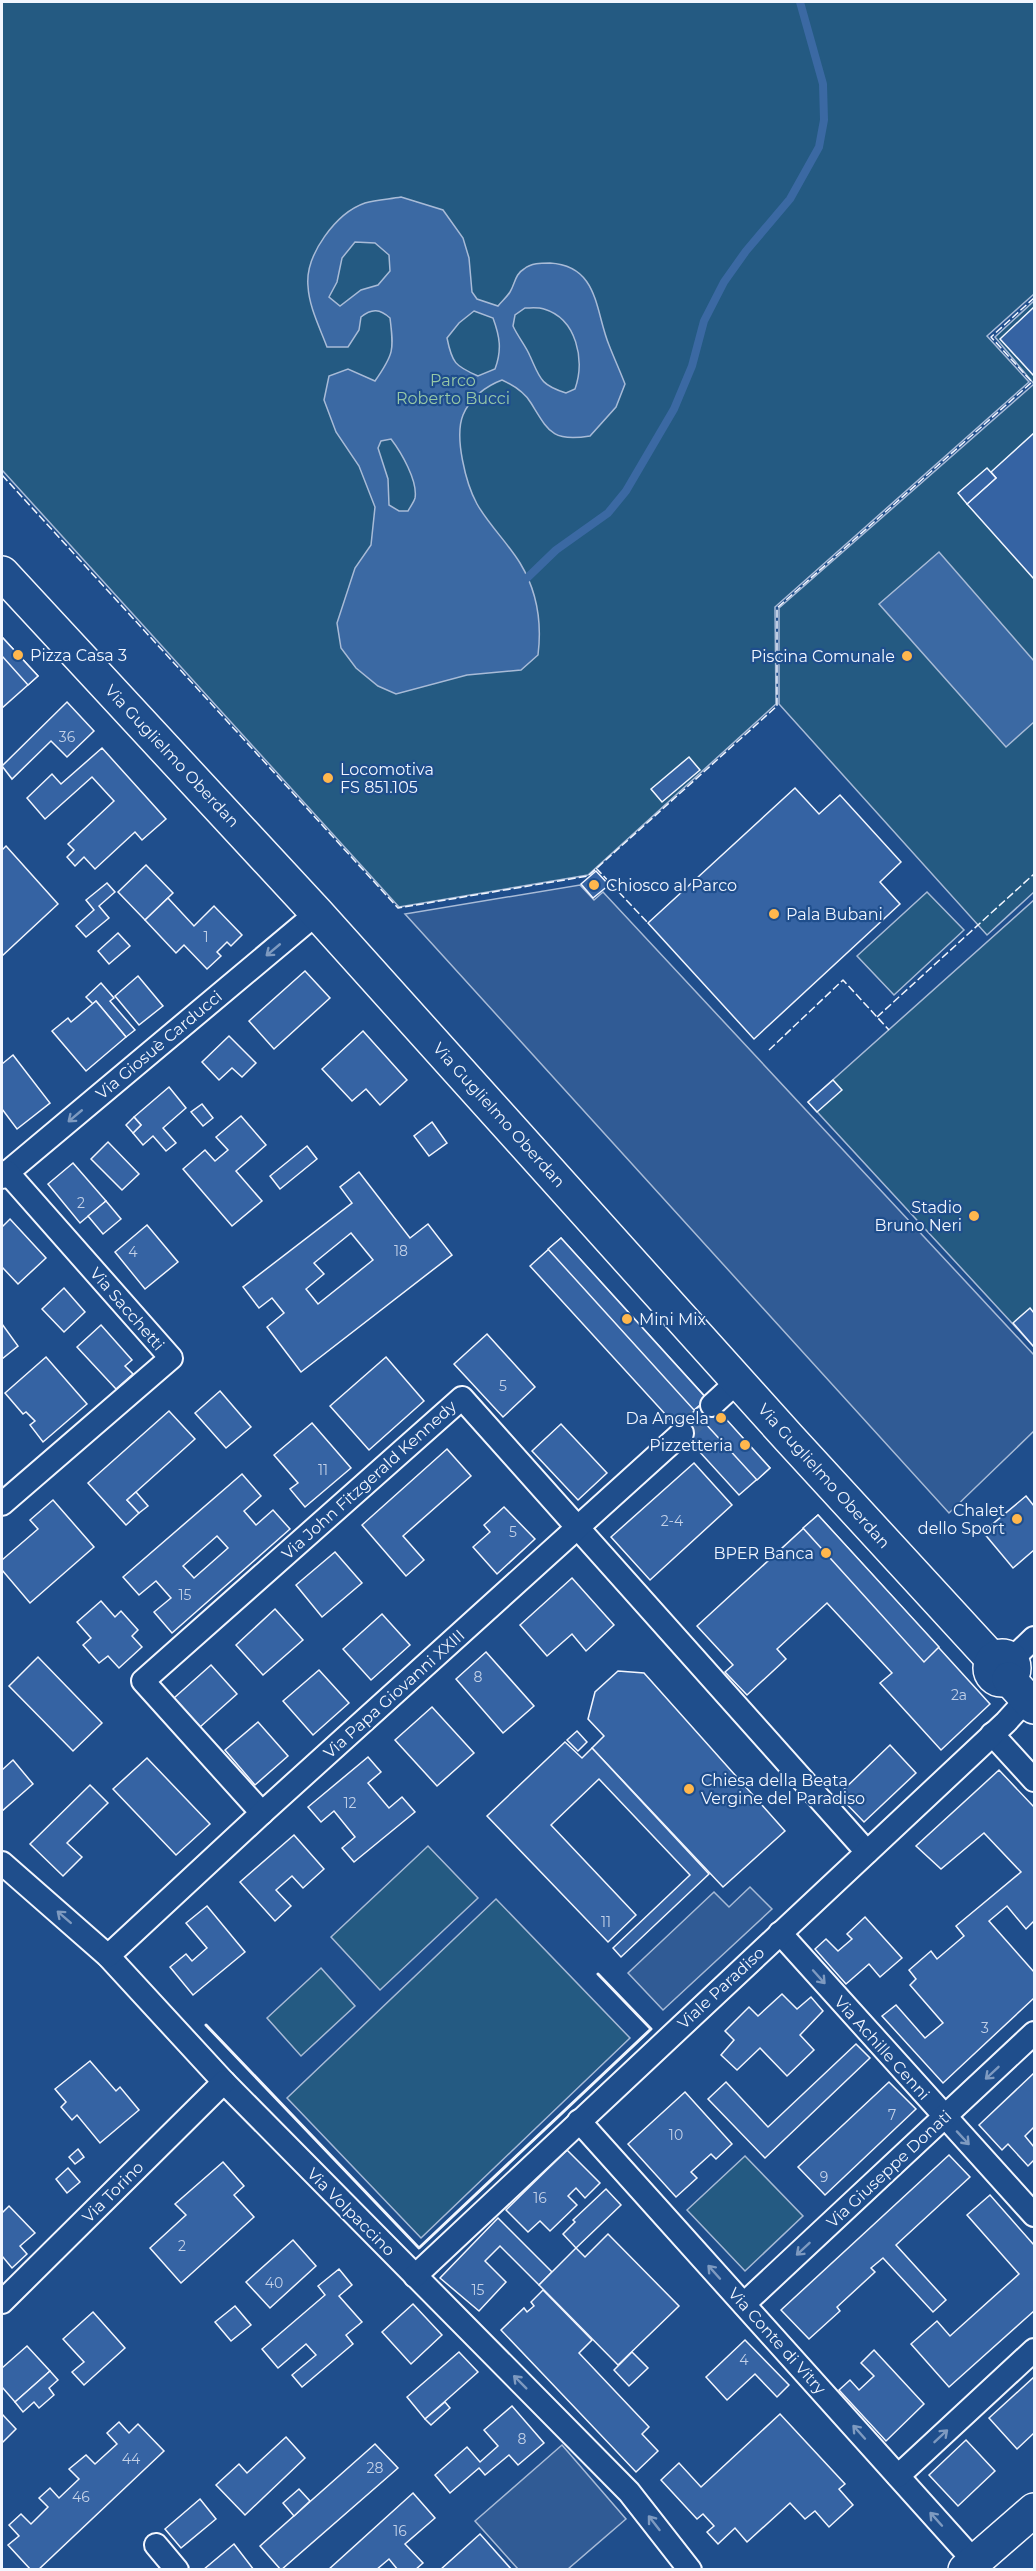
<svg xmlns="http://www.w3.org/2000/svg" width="1036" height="2571" font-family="Montserrat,sans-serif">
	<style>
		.green { fill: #245a82; stroke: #a8bbd7; stroke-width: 1.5 }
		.parking { fill: #305b95; stroke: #a8bbd7; stroke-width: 1.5 }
		.water { fill: #3b69a3; stroke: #a8bbd7; stroke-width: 1.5; fill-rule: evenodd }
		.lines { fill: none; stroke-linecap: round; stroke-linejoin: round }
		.stream { stroke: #3b69a3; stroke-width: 8 }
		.building { fill: #3563a3; stroke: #f2f6ff; stroke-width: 1.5; fill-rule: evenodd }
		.street-tunnel { stroke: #3f679d; stroke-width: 22; stroke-dasharray: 22 11; stroke-linecap: butt }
		.street-casing { stroke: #f2f6ff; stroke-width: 26 }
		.secondary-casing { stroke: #f2f6ff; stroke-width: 36 }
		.street { stroke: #1f4e8c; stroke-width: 22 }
		.secondary { stroke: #1f4e8c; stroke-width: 33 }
		.fence { stroke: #f2f6ff; stroke-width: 1.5; stroke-dasharray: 8 3; stroke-linecap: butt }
		.wall { stroke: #f2f6ff; stroke-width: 3 }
		.oneway { stroke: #7e9ac0 }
		.poi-dot { fill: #ffb74d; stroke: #1f4e8c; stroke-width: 2 }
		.labels { text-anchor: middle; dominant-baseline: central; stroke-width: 4.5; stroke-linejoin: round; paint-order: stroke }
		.number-label { font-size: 14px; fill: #c3d1e8 }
		.park-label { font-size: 16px; fill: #97c8a6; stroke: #1f4e8c }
		.poi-label { font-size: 16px; fill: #f2f6ff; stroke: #1f4e8c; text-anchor: start }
		.street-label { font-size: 16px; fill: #f2f6ff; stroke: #1f4e8c }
	</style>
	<rect width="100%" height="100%" fill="#1f4e8c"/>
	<g class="green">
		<polygon points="2,2 1034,2 1034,294 987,336 1029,382 775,607 776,704 588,875 399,907 2,470"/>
		<polygon points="1034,301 1034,892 987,935 779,704 779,608 1034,384 995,337"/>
		<polygon points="927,892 964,930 894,995 857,956"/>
		<polygon points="1034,900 1034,1347 808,1102"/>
		<polygon points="428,1846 478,1898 380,1990 331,1937"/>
		<polygon points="496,1899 630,2038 421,2238 287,2098"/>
		<polygon points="321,1968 355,2006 301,2056 267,2018"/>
		<polygon points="745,2156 803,2216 745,2271 687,2210"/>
	</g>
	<g class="parking">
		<polygon points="580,885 594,900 603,892 1034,1355 1034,1431 949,1513 405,914"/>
		<polygon points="750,1887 772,1909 663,2010 628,1973 714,1892 729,1907"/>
		<polygon points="562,2445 626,2519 568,2569 518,2569 475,2521"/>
	</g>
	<g class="water">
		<path d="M401 197 443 210 463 238 469 258 472 292 477 299 498 306C501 302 507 297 510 292 515 284 515 274 524 269 531 263 541 263 550 263 599 266 595 311 609 345 614 358 620 371 625 384L616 407 590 436C552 442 549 432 531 403 525 393 513 385 502 380 486 386 470 398 463 415 454 437 466 484 477 504 489 525 507 542 520 563 537 591 542 623 538 655L521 670 467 675 396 694 378 686 356 668 341 648 337 623 355 568 371 545 375 507 359 466 336 432 324 400 329 376 348 369 375 381C394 354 394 350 390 318 380 309 372 308 361 317L359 330 348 347H327C320 328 309 307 308 286 305 255 336 213 365 203 376 200 390 199 401 197ZM355 242 375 243 389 255 390 271 378 285 361 290 340 306 329 297 337 282 342 258ZM525 308C531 308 538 307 544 309 577 319 585 360 575 389L566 393C540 385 540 378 530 356 526 346 518 337 513 326L515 315ZM474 311 493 318C500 337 502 350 495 369L478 376C455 366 452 363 447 338L459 323ZM391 439C401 452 418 481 415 498 414 502 410 507 408 511H399L389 505 388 479 378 448 381 441Z"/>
		<polygon points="939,552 1034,661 1034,722 1006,747 879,604"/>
	</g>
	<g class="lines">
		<polyline class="stream" points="527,578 556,550 608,513 626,491 674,409 692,366 704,321 724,282 746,251 790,199 819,147 824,120 823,84 800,2"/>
	</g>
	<g class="building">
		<polygon points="1034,307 1034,376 1000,339"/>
		<polygon points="1034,433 1034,579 967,504 996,478 991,472"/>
		<polygon points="987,468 996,478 967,504 958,493"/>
		<polygon points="2,637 38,676 2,708"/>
		<polygon points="2,637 38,676 28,685 2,656"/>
		<polygon points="67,702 94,731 67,757 51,741 12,779 2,766"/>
		<polygon points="102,748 166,819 142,840 135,832 95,869 84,857 75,866 67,857 74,850 68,844 114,801 92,777 45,819 27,798 52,774 61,784"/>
		<polygon points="689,757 700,770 662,802 651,789"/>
		<polygon points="795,788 819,814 840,795 901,862 880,882 900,904 754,1039 648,923"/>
		<polygon points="6,846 58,904 2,956 2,850"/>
		<polygon points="146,865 173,893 145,920 118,892"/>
		<polygon points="596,871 609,885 593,898 581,884"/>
		<polygon points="107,883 115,892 99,906 109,918 86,937 76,926 94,910 86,900"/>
		<polygon points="168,898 194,926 214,906 242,935 231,946 227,942 217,952 221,956 207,969 184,945 176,953 145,920"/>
		<polygon points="118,933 130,946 109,964 98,951"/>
		<polygon points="305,971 330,998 274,1049 249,1021"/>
		<polygon points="138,976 163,1006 139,1025 115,996"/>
		<polygon points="101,983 114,998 110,1001 135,1030 126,1037 96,1001 93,1004 86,997"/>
		<polygon points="96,1001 126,1037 86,1071 52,1031 68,1018 71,1022"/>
		<polygon points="363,1031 407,1080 380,1105 366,1089 352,1101 322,1069"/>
		<polygon points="229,1036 256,1063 242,1077 232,1068 219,1080 202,1062"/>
		<polygon points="13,1055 50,1103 17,1129 2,1109 2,1064"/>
		<polygon points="833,1080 842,1090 817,1112 808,1102"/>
		<polygon points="169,1087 186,1108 163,1128 176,1143 166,1151 153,1136 143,1145 133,1133 141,1125 134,1117"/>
		<polygon points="202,1104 213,1118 203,1126 191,1112"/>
		<polygon points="241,1116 266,1145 236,1171 262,1201 232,1226 183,1169 205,1150 215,1161 228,1150 216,1137"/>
		<polygon points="134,1117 141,1125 133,1133 126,1125"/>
		<polygon points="432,1122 447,1143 429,1156 414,1136"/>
		<polygon points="108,1142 139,1174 122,1190 91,1159"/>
		<polygon points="307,1146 317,1159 280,1189 270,1176"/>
		<polygon points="73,1163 106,1201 80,1223 48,1184"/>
		<path d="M359 1172 410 1238 428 1224 452 1255 301 1372 267 1327 284 1313 272 1298 259 1308 243 1287 352 1203 340 1187ZM351 1233 373 1260 318 1304 306 1289 324 1274 314 1263Z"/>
		<polygon points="106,1201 121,1219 103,1234 88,1216"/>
		<polygon points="10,1219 46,1258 18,1284 2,1267 2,1227"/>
		<polygon points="147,1225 178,1262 145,1289 115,1252"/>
		<polygon points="561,1238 770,1468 739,1495 530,1266"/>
		<polygon points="561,1238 707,1399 694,1410 548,1249"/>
		<polygon points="64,1288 85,1312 64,1332 42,1309"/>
		<polygon points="1030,1308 1034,1313 1034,1347 1013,1323"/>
		<polygon points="2,1324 18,1346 2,1359"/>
		<polygon points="101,1325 132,1360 125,1366 133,1374 116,1389 77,1347"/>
		<polygon points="487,1334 535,1387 503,1417 454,1364"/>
		<polygon points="46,1357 87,1404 43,1442 30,1425 35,1421 26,1412 23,1414 5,1393"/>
		<polygon points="386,1357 424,1401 369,1450 330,1406"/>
		<polygon points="220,1391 251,1427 226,1448 195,1413"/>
		<polygon points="707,1399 717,1409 687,1438 677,1427"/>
		<polygon points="717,1409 770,1468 757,1480 704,1422"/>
		<polygon points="169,1411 195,1439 127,1500 139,1513 126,1525 88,1483"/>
		<polygon points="312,1423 351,1468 305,1507 290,1489 298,1483 274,1455"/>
		<polygon points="561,1424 607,1473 578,1500 532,1451"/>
		<polygon points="447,1449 471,1476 403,1536 424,1560 406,1576 362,1525"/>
		<polygon points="694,1463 732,1505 650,1580 611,1537"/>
		<path d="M242 1474 261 1496 244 1511 256 1525 273 1510 290 1529 172 1633 154 1612 171 1598 156 1581 139 1595 123 1577ZM217 1536 228 1548 194 1578 183 1566Z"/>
		<polygon points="136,1492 148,1506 139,1513 127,1500"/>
		<polygon points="1026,1496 1034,1506 1034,1550 1013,1568 983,1532"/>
		<polygon points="53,1500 94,1547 30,1603 2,1570 2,1560 38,1529 30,1520"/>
		<polygon points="504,1507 535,1539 497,1574 473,1547 490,1532 484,1525"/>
		<polygon points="818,1515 990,1704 941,1750 880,1683 892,1673 827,1603 777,1649 786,1659 747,1695 725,1672 733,1665 697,1626"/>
		<polygon points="818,1515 939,1647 924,1662 803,1528"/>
		<polygon points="335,1552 362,1583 322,1617 296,1585"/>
		<polygon points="572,1578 614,1625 586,1651 572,1634 547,1656 520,1625"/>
		<polygon points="101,1601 115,1617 121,1611 138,1630 132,1636 142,1647 119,1668 108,1656 99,1663 83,1645 91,1638 77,1622"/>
		<polygon points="275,1609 303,1640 263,1675 236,1645"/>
		<polygon points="382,1614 410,1645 371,1680 343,1649"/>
		<polygon points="486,1652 534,1706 503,1733 456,1679"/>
		<polygon points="38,1657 102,1723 73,1751 9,1686"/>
		<polygon points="211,1665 237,1694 200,1727 174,1698"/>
		<polygon points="319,1670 349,1703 313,1735 283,1701"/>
		<polygon points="618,1671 644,1673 785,1831 723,1887 592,1748 604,1736 588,1719 595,1692"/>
		<polygon points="432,1707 474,1753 437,1786 395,1740"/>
		<polygon points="258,1722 288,1756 255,1785 225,1750"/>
		<polygon points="577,1731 587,1742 578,1751 567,1740"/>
		<polygon points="565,1742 582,1758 592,1748 709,1874 621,1957 613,1948 690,1875 599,1779 551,1825 636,1915 608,1942 487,1816"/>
		<polygon points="890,1745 916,1773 864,1822 838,1795"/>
		<polygon points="368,1757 381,1772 368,1783 389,1808 402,1797 415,1812 354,1862 342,1848 355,1837 334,1811 321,1822 308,1807"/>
		<polygon points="147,1758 210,1824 176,1855 113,1789"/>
		<polygon points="13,1760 33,1784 2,1811 2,1770"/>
		<polygon points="999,1770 1034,1807 1034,1921 1026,1929 1007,1906 989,1921 1034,1972 1034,1998 943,2083 882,2016 896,2005 925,2038 943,2023 910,1985 916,1979 909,1970 931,1951 937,1959 964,1936 956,1926 1021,1872 984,1833 941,1869 916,1846"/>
		<polygon points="90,1785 108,1803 67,1843 82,1857 63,1876 30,1844"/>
		<polygon points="294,1835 324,1869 303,1888 292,1876 276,1890 291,1906 275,1921 240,1882"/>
		<polygon points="207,1906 245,1952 193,1995 170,1967 186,1954 192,1961 207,1948 186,1923"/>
		<polygon points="865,1917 902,1958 880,1977 869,1964 846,1984 815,1949 826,1939 838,1951 852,1939 847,1934"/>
		<polygon points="782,1994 797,2009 811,1997 823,2011 800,2035 814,2050 787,2076 760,2048 737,2070 721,2055 734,2040 725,2031 749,2007 758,2016"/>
		<polygon points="856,2044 870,2058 765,2158 708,2099 726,2082 768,2127"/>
		<polygon points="90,2061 116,2091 120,2087 139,2110 100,2143 77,2115 72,2120 61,2107 66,2102 55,2089"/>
		<polygon points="1034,2073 1034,2127 1025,2136 1034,2147 1034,2160 1028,2166 1008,2144 1002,2150 979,2125"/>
		<polygon points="889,2082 916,2109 825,2195 798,2167"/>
		<polygon points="685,2092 732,2144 716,2159 711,2154 691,2172 697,2178 676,2197 628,2144"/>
		<polygon points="78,2149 84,2157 75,2164 69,2157"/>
		<polygon points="567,2150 600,2183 585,2198 576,2188 568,2196 577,2205 550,2231 540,2221 528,2232 506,2210"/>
		<polygon points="949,2155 970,2177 896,2245 946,2300 933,2312 883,2258 871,2268 875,2272 837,2307 840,2311 809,2339 781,2310"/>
		<polygon points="223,2162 244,2186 234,2195 254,2217 181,2283 150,2248 186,2215 175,2204"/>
		<polygon points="68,2168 80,2182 67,2193 56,2179"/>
		<polygon points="606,2189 621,2205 576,2248 563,2234 575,2222 573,2220"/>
		<polygon points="990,2195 1034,2245 1034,2311 949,2387 911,2344 937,2321 950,2336 1019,2274 967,2215"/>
		<polygon points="9,2206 35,2233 20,2246 27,2254 12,2268 2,2256 2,2213"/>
		<polygon points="498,2218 552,2272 539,2285 500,2246 485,2261 506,2282 479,2311 440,2278"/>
		<polygon points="608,2234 679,2306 618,2365 539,2285 576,2248 585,2257"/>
		<polygon points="293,2240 316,2266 270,2308 246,2282"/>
		<polygon points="339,2269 352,2285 339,2296 362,2322 346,2335 353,2344 302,2387 292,2375 316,2355 306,2344 278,2368 262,2349 325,2295 318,2286"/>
		<polygon points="543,2290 592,2340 579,2353 649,2427 642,2434 658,2451 636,2472 501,2330 524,2308 527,2312 534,2306 531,2302"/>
		<polygon points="413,2304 442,2335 411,2364 382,2332"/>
		<polygon points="235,2306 251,2325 231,2341 215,2322"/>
		<polygon points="93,2312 125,2348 84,2385 72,2372 84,2362 63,2339"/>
		<polygon points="745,2340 789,2385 777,2397 755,2374 727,2400 706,2377"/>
		<polygon points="27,2346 50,2371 15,2402 2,2387 2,2368"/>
		<polygon points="874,2350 924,2404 886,2441 839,2390 850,2380 859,2390 874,2376 861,2363"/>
		<polygon points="459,2352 478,2372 425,2419 407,2397"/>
		<polygon points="632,2352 648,2368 629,2386 614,2370"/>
		<polygon points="50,2371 58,2380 49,2388 54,2395 39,2408 34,2402 23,2412 15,2402"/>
		<polygon points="1034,2377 1034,2433 1017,2449 989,2418"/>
		<polygon points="445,2402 450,2408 431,2425 425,2419"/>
		<polygon points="512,2406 544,2443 518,2465 509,2455 485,2475 479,2468 450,2493 435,2475 467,2447 480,2462 498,2446 484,2430"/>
		<polygon points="2,2414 16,2429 2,2443"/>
		<polygon points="780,2414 845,2484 839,2489 853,2505 829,2527 815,2511 805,2519 790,2503 747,2542 735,2528 718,2544 707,2532 714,2526 703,2514 697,2519 661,2480 679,2463 701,2487"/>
		<polygon points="119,2422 129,2433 138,2424 164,2451 38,2570 31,2570 8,2545 19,2536 9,2525 21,2514 31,2524 48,2507 39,2498 50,2488 59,2498 79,2479 69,2469 86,2455 95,2464 117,2444 107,2433"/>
		<polygon points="286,2437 305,2458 245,2515 216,2485 239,2464 247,2473"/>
		<polygon points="966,2440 995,2471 958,2506 929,2475"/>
		<polygon points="375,2444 398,2468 281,2570 260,2546"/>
		<polygon points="299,2489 310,2501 294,2516 283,2503"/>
		<polygon points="413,2493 435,2518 405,2544 423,2563 415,2570 398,2570 389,2559 376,2570 328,2570"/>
		<polygon points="200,2499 216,2519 181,2548 165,2529"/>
		<polygon points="480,2534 512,2570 440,2570"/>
		<polygon points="234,2544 254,2570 203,2570"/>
	</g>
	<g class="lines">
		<polyline class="street-tunnel" points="682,1433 712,1405"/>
		<g class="street-casing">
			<g id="street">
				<polyline points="2,1177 317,913"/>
				<polyline points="712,1405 738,1381"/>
				<polyline points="2,1504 171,1358 7,1172"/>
				<polyline points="1011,1660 1034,1638"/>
				<polyline points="992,1734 1034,1780"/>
				<polyline points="262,1813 143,1681 462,1398 867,1852"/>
				<polyline points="2,1863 108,1956 224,2082 629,2492 690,2570"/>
				<polyline points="780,1933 1034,2215"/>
				<polyline points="108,1956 262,1813 682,1433"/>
				<polyline points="579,2121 975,2562"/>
				<polyline points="415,2276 1006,1722 1027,1699"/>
				<polyline points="2,2302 224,2082"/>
				<polyline points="744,2304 1034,2033"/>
				<polyline points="898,2476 1034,2350"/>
				<polyline points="156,2545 177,2570"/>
			</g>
		</g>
		<g class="secondary-casing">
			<g id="secondary">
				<polyline points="2,573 317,913 789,1438 993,1660"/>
				<circle cx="1002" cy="1668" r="12"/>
				<polyline points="1009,1679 1034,1707"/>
				<polyline points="965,2570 1034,2510"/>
			</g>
		</g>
		<use href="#street" class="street"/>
		<use href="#secondary" class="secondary"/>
		<g class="fence">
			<polyline points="2,475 398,908 588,876 777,706 777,608 1032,382 991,337 1034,298"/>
			<polyline points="596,868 648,923"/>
			<polyline points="877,1017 1034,874"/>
			<polyline points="769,1050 843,980 889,1030"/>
		</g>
		<polyline class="wall" points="206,2025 419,2248 651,2029 598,1974"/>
	</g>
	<defs><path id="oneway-shaft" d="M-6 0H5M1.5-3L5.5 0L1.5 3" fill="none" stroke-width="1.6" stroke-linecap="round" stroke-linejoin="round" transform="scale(1.5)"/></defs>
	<g class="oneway">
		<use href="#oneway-shaft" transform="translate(273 950) rotate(140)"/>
		<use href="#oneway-shaft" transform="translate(75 1116) rotate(140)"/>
		<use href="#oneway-shaft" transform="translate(64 1917) rotate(-139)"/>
		<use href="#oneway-shaft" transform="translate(819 1977) rotate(48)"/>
		<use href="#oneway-shaft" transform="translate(992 2073) rotate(137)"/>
		<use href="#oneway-shaft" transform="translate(963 2138) rotate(47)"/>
		<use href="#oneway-shaft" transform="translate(803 2249) rotate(137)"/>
		<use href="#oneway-shaft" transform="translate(714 2272) rotate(-132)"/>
		<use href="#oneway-shaft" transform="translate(520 2382) rotate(-135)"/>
		<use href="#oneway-shaft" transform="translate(859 2432) rotate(-132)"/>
		<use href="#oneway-shaft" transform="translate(941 2436) rotate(-43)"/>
		<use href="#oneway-shaft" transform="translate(936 2519) rotate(-132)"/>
		<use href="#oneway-shaft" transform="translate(654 2523) rotate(-128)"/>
	</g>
	<g class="poi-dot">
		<circle cx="18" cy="655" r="6"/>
		<circle cx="907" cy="656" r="6"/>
		<circle cx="328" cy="778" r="6"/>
		<circle cx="594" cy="885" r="6"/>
		<circle cx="774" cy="914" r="6"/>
		<circle cx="974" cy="1216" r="6"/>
		<circle cx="627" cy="1319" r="6"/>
		<circle cx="721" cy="1418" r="6"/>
		<circle cx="745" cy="1445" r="6"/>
		<circle cx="1017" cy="1519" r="6"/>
		<circle cx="826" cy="1553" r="6"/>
		<circle cx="689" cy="1789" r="6"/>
	</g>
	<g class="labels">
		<g class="number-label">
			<text x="67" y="737">36</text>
			<text x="206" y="937">1</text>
			<text x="81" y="1203">2</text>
			<text x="401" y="1251">18</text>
			<text x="133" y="1252">4</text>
			<text x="503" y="1386">5</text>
			<text x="323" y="1470">11</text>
			<text x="672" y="1521">2-4</text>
			<text x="513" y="1532">5</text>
			<text x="185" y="1595">15</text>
			<text x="478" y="1677">8</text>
			<text x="959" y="1695">2a</text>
			<text x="350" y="1803">12</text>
			<text x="606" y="1922">11</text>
			<text x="985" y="2028">3</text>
			<text x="892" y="2115">7</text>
			<text x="676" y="2135">10</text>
			<text x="824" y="2177">9</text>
			<text x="540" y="2198">16</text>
			<text x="182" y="2246">2</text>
			<text x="274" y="2283">40</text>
			<text x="478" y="2290">15</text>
			<text x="744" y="2360">4</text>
			<text x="522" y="2439">8</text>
			<text x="131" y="2459">44</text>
			<text x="375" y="2468">28</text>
			<text x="81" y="2497">46</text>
			<text x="400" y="2531">16</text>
		</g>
		<g class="park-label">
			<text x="453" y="380">Parco<tspan x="453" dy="18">Roberto Bucci</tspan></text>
		</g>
		<g class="poi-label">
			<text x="30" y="655">Pizza Casa 3</text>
			<text x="895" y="656" text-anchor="end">Piscina Comunale</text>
			<text x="340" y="769">Locomotiva<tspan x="340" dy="18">FS 851.105</tspan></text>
			<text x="606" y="885">Chiosco al Parco</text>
			<text x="786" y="914">Pala Bubani</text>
			<text x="962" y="1207" text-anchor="end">Stadio<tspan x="962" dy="18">Bruno Neri</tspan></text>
			<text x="639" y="1319">Mini Mix</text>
			<text x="709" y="1418" text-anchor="end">Da Angela</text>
			<text x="733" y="1445" text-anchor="end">Pizzetteria</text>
			<text x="1005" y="1510" text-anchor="end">Chalet<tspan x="1005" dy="18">dello Sport</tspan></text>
			<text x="814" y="1553" text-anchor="end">BPER Banca</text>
			<text x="701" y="1780">Chiesa della Beata<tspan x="701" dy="18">Vergine del Paradiso</tspan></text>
		</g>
		<g class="street-label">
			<text transform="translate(172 756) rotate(47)">Via Guglielmo Oberdan</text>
			<text transform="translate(159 1045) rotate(-40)">Via Giosuè Carducci</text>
			<text transform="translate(499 1115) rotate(48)">Via Guglielmo Oberdan</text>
			<text transform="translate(127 1309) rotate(49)">Via Sacchetti</text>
			<text transform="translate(824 1476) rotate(48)">Via Guglielmo Oberdan</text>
			<text transform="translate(369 1480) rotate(-42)">Via John Fitzgerald Kennedy</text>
			<text transform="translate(394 1694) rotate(-42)">Via Papa Giovanni XXIII</text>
			<text transform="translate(721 1988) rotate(-43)">Viale Paradiso</text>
			<text transform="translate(882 2048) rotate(48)">Via Achille Cenni</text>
			<text transform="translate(889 2169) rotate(-43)">Via Giuseppe Donati</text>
			<text transform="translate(113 2192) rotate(-45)">Via Torino</text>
			<text transform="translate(351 2212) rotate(45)">Via Volpaccino</text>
			<text transform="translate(777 2341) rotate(48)">Via Conte di Vitry</text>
		</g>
	</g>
	<rect width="1036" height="2571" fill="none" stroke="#f2f6ff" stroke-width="6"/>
</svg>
